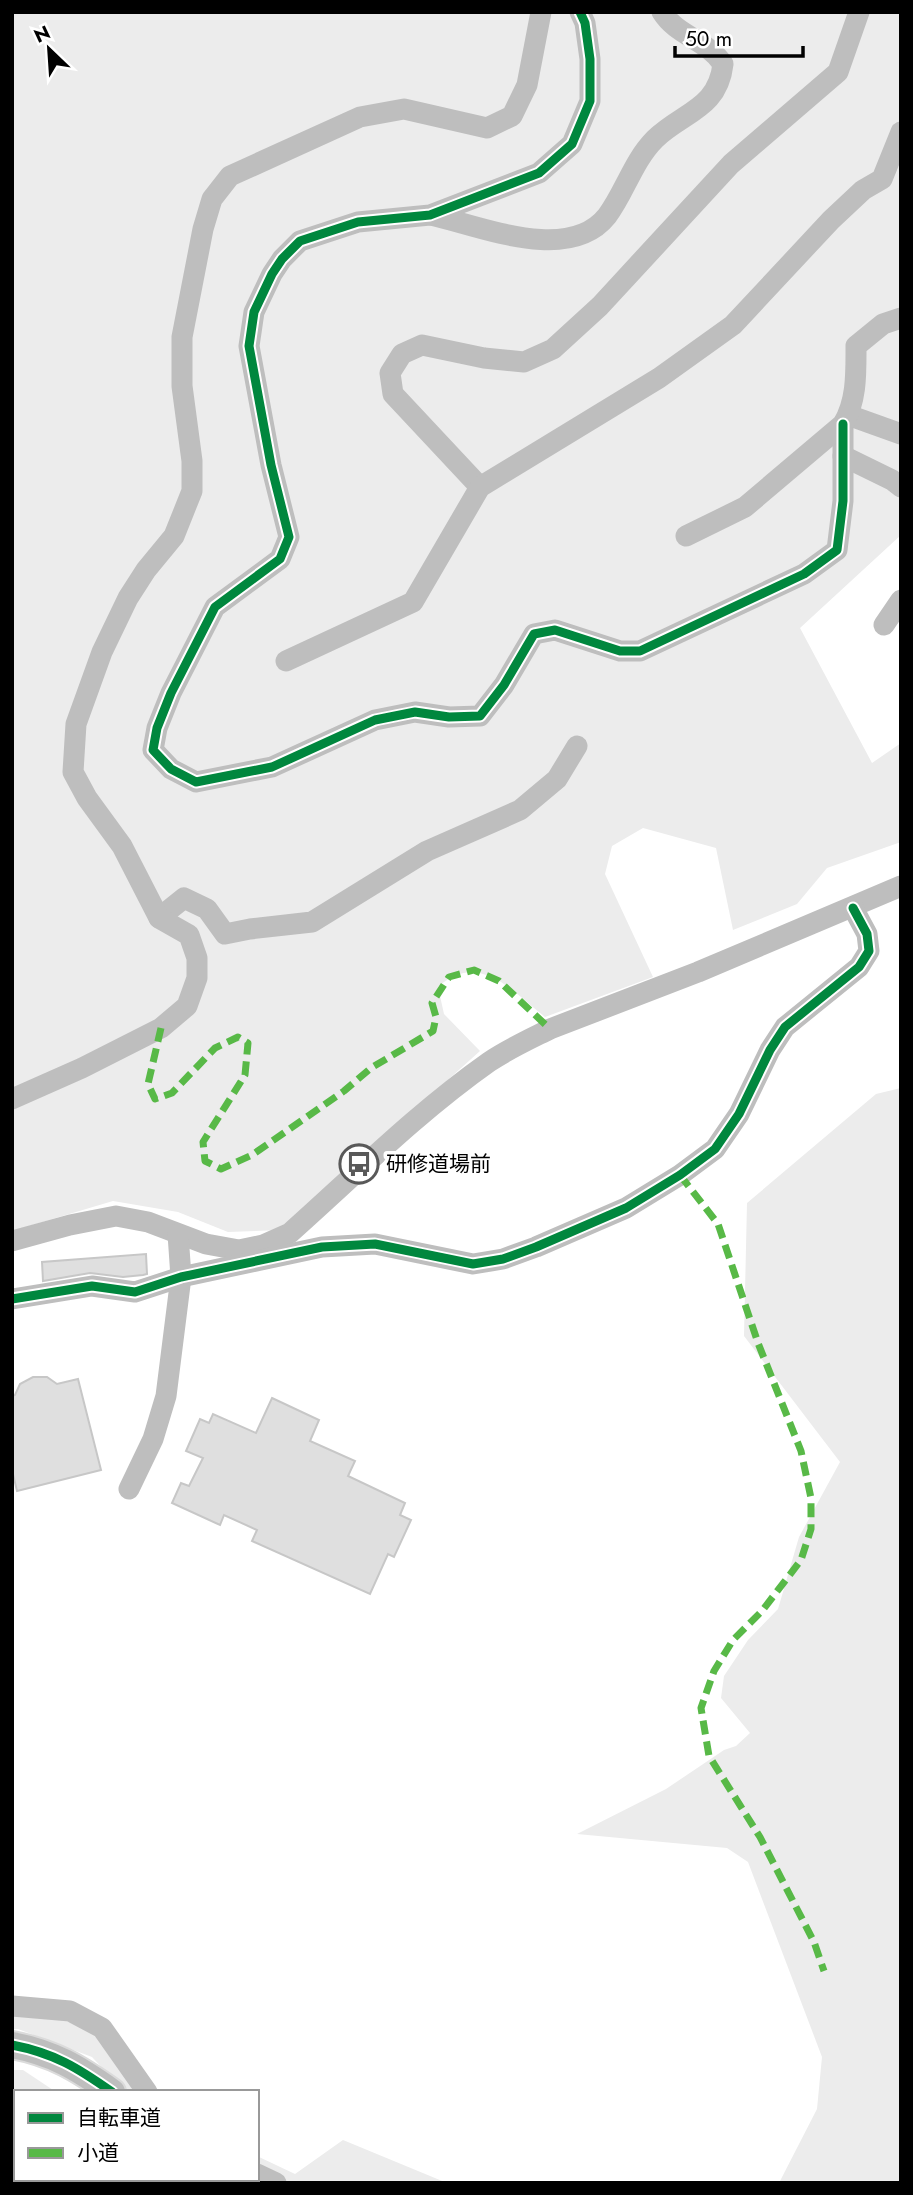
<svg xmlns="http://www.w3.org/2000/svg" width="913" height="2195" font-family="Jost,'Noto Sans JP',sans-serif">
	<style>
		.green { fill: #ececec }
		.building { fill: #dfdfdf; stroke: #c7c7c7; stroke-width: 2 }
		.lines { fill: none; stroke-linecap: round; stroke-linejoin: round }
		.major-casing { stroke: #dbdbdb; stroke-width: 30 }
		.minor { stroke: #bebebe; stroke-width: 21 }
		.major { stroke: #bebebe; stroke-width: 26 }
		.quiet { stroke: #58b947; stroke-width: 7; stroke-dasharray: 14 7; stroke-linecap: butt }
		.cycleway-casing { stroke: #fff; stroke-width: 13 }
		.cycleway { stroke: #00873e; stroke-width: 9 }
		.labels { text-anchor: middle; dominant-baseline: central; stroke-width: 7; stroke-linejoin: round; paint-order: stroke }
		.poi-label { font-size: 21px; fill: #000; stroke: #fff; text-anchor: start }
	</style>
	<rect width="100%" height="100%" fill="#fff"/>
	<g class="green">
		<path d="M12 12H901V535L800 628 872 763 901 743V842L827 868 797 904 733 930 716 848 643 828 612 846 605 874 653 977 545 1017C512 991 479 950 438 987L444 1014 480 1051 281 1230 228 1232 178 1212 113 1201 12 1231Z"/>
		<polygon points="901,1088 901,2183 779,2183 817,2109 822,2057 748,1862 727,1848 577,1834 666,1789 724,1750 736,1746 750,1733 721,1698 724,1676 748,1640 778,1609 799,1537 840,1462 744,1336 747,1203 876,1094"/>
		<polygon points="12,2007 93,2023 139,2092 125,2092 92,2057 18,2029 12,2029"/>
		<polygon points="12,2070 23,2070 56,2092 16,2092 16,2179 147,2179 150,2183 12,2183"/>
		<polygon points="343,2140 447,2183 211,2183 208,2179 257,2179 257,2156 295,2174"/>
	</g>
	<g class="building">
		<polygon points="146,1254 147,1274 143,1275 123,1277 90,1273 43,1281 42,1262"/>
		<polygon points="33,1377 47,1377 57,1384 78,1379 101,1470 17,1491 12,1470 12,1396 15,1395 20,1384"/>
		<polygon points="272,1398 319,1420 310,1441 355,1461 348,1476 405,1503 400,1515 411,1520 394,1557 388,1554 370,1594 252,1541 257,1530 224,1515 220,1525 172,1503 181,1483 189,1486 203,1458 186,1451 200,1419 209,1423 213,1414 256,1433"/>
	</g>
	<g class="lines">
		<g class="major-casing">
			<g id="major">
				<path d="M12 2045C54 2053 78 2068 112 2092"/>
				<polyline points="191,2179 194,2183"/>
			</g>
		</g>
		<g class="minor">
			<polyline points="580,12 585,23 590,59 590,101 572,144 539,173 430,215 358,222 300,241 282,259 272,274 254,312 249,346 271,465 289,537 280,559 215,607 171,693 157,728 153,750 171,769 196,782 272,767 375,720 415,712 449,717 480,716 504,685 534,634 555,630 620,651 640,651 804,574 837,550 843,501 843,424"/>
			<path d="M431 215C480 226 569 264 607 216 625 192 633 161 655 139 683 112 718 109 723 64 706 39 677 36 662 12"/>
			<polyline points="848,415 901,434"/>
			<polyline points="843,456 892,480 901,487"/>
			<polyline points="480,487 393,394 390,373 402,354 422,345 484,358 524,362 553,349 600,306 731,164 838,72 859,12"/>
			<path d="M686 536 745 507 843 424C857 401 856 373 856 346L883 324 901 318"/>
			<polyline points="884,625 901,600"/>
			<polyline points="286,661 413,602 480,487 659,378 733,325 831,220 863,190 882,179 901,132"/>
			<polyline points="159,918 184,898 207,909 225,934 250,929 312,922 427,851 520,810 557,779 577,746"/>
			<polyline points="12,1099 82,1068 161,1028 187,1006 197,978 197,958 189,935 159,918 122,846 87,798 73,772 76,724 102,652 128,598 146,570 174,536 192,491 192,461 182,386 182,337 203,229 212,199 230,176 360,117 404,109 487,128 512,116 527,85 541,12"/>
			<path d="M12 1241 70 1225 116 1216 148 1222 206 1244 239 1250 263 1245 290 1233C355 1175 418 1112 489 1062 508 1049 530 1039 550 1029L698 972 901 886"/>
			<polyline points="12,1299 92,1286 135,1292 181,1277 322,1247 375,1244 473,1264 503,1259 536,1247 626,1208 680,1175 715,1149 739,1114 770,1050 785,1027 859,967 869,951 867,934 853,908"/>
			<polyline points="129,1489 153,1439 166,1396 181,1277 178,1234"/>
			<polyline points="12,2006 70,2011 102,2028 147,2092"/>
			<polyline points="257,2174 276,2183"/>
		</g>
		<use href="#major" class="major"/>
		<g class="quiet">
			<polyline points="161,1028 148,1084 155,1099 172,1093 215,1048 238,1037 248,1043 245,1075 203,1142 205,1161 221,1169 252,1155 344,1091 371,1068 433,1031 436,1017 432,1003 449,977 474,970 499,981 550,1029"/>
			<polyline points="680,1175 718,1224 758,1343 801,1451 811,1498 811,1529 801,1560 762,1611 733,1640 714,1671 701,1708 709,1756 760,1837 814,1942 824,1971"/>
		</g>
		<g class="cycleway-casing">
			<g id="cycleway">
				<polyline points="580,12 585,23 590,59 590,101 572,144 539,173 430,215 358,222 300,241 282,259 272,274 254,312 249,346 271,465 289,537 280,559 215,607 171,693 157,728 153,750 171,769 196,782 272,767 375,720 415,712 449,717 480,716 504,685 534,634 555,630 620,651 640,651 804,574 837,550 843,501 843,424"/>
				<polyline points="12,1299 92,1286 135,1292 181,1277 322,1247 375,1244 473,1264 503,1259 536,1247 626,1208 680,1175 715,1149 739,1114 770,1050 785,1027 859,967 869,951 867,934 853,908"/>
				<path d="M12 2045C54 2053 78 2068 112 2092"/>
			</g>
		</g>
		<use href="#cycleway" class="cycleway"/>
	</g>
	<defs>
		<g id="bus-ring" transform="scale(2.0125)"><circle r="9.5" fill="#fff" stroke="#595959" stroke-width="1.5"/><path d="M-5-6H5V4H4V6H2V4H-2V6H-4V4H-5ZM-3.5-4V0h7V-4ZM-3.5 1.2v1.5H-2V1.2ZM2 1.2v1.5H3.5V1.2Z" fill="#595959"/></g>
	</defs>
	<g fill-rule="evenodd">
		<use href="#bus-ring" x="359" y="1164"/>
	</g>
	<g class="labels">
		<g class="poi-label">
			<text x="386" y="1164">研修道場前</text>
		</g>
	</g>
	<rect width="913" height="2195" fill="none" stroke="#000000" stroke-width="28"/>
	<rect x="14" y="2090" width="245" height="91" fill="#ffffff" stroke="#999999" stroke-width="2"/>
	<rect x="28" y="2113" width="35" height="10" fill="#00873e" stroke="#999999" stroke-width="2"/>
	<text x="77" y="2125" font-size="21" fill="#000000">自転車道</text>
	<rect x="28" y="2148" width="35" height="10" fill="#58b947" stroke="#999999" stroke-width="2"/>
	<text x="77" y="2160" font-size="21" fill="#000000">小道</text>
	<g transform="translate(49 49) rotate(335)" stroke="#ffffff" stroke-width="5" paint-order="stroke">
	<path d="M0-5L12 26L0 18L-12 26Z" fill="#000000"/>
	<text y="-10" font-size="19" font-weight="bold" text-anchor="middle" fill="#000000">N</text>
	</g>
	<path d="M675 46v10h128v-10" fill="none" stroke="#000000" stroke-width="3.5"/>
	<text x="685" y="46" font-size="21" fill="#000000" stroke="#ffffff" stroke-width="5" paint-order="stroke">50 m</text>
</svg>
